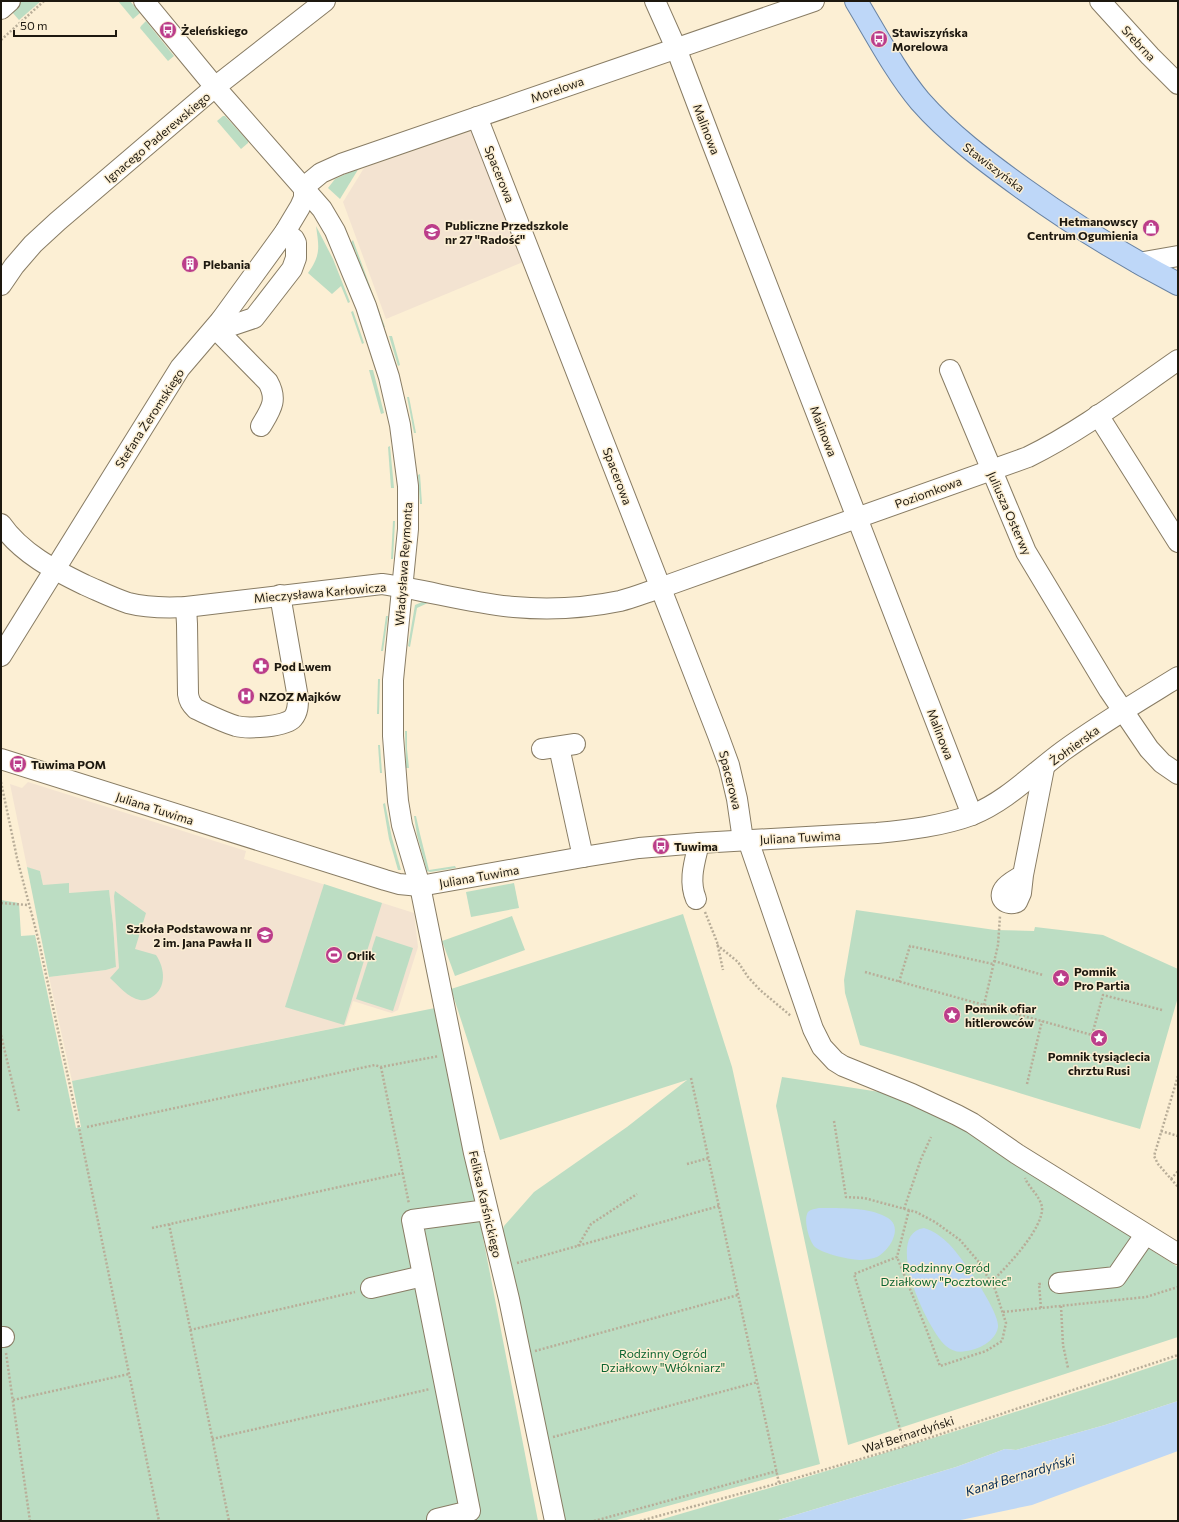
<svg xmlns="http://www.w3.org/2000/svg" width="1179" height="1522" font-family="Commissioner,sans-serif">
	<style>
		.education { fill: #f3e3d1 }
		.green { fill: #bcddc3 }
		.water { fill: #bed7f5 }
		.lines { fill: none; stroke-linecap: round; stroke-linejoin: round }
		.minor-casing { stroke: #887c64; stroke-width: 22 }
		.major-casing { stroke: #6983a3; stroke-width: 24 }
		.path { stroke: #b8ad98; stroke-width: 2.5; stroke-dasharray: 2 2; stroke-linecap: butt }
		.minor { stroke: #fff; stroke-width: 20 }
		.major { stroke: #bed7f8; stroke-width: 22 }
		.labels { text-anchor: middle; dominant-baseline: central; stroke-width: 3; stroke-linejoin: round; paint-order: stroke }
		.poi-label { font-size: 12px; font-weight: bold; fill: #1d180f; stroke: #fcefd4; text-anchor: start }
		.street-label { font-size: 12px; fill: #1d180f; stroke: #fcefd4 }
		.park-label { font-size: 12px; fill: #0b6431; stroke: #fcefd4 }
		.water-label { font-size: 13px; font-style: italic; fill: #002953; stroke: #fcefd4 }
	</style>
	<rect width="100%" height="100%" fill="#fcefd4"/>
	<g class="education">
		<polygon points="472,131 523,262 386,319 343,202 364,168"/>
		<polygon points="28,782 246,851 244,859 414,913 418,947 398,1010 392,1013 388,1012 353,1001 345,1026 72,1081 49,977 106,970 116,967 113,924 109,891 69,893 43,885 40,872 27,867 10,784 22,788"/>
	</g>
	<g class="green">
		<polygon points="22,1 41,1 19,20 12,12 12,10"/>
		<polygon points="118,1 130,1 140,13 133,19"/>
		<polygon points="146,21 174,56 168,61 140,28 141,26"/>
		<polygon points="223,116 225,116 248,141 248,143 241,149 217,121"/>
		<polygon points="359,168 340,199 328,188 335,179"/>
		<path d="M316 226 333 259 350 302 348 303 341 286 332 294 308 273C321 255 319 247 316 226Z"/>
		<polygon points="353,240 385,327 378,329 369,290 355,250 349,249 348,246"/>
		<polygon points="353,311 364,343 362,344 351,312"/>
		<polygon points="389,336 392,336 400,365 398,366"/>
		<polygon points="369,370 373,370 384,413 381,414"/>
		<polygon points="407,397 409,397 416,433 414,433"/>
		<polygon points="390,446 394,488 391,488 388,447"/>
		<polygon points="420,474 422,504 420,504 418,475"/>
		<polygon points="393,521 395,521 393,559 391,559"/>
		<polygon points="422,602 430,602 417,608 410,647 408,646 415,605"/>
		<polygon points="386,616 388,616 383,651 381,651"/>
		<polygon points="378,679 380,679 379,714 377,714"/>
		<polygon points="405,731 407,731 407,749 409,768 406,768"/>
		<polygon points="378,745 380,745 382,773 380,773"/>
		<polygon points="385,803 392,838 401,870 398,870 389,839 383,804"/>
		<polygon points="414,816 416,816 420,834 429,870 455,866 456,868 430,872 427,871 417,835"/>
		<polygon points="27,867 40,871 43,885 69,883 69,893 109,890 113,924 116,967 106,970 49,977"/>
		<polygon points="514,883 519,908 471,917 466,892"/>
		<polygon points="324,884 382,903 344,1025 285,1007"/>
		<path d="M115 891 146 913 135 949 156 955C165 968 167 988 152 997 149 999 144 1001 140 1000 128 998 119 986 110 978L119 968 114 896Z"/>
		<polygon points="1,900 19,903 21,936 35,935 76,1128 81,1127 72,1081 435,1008 454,1088 538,1521 1,1521"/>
		<path d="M856 910 995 930 1034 931 1035 927 1103 935 1178 969V997L1140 1129C1046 1102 954 1072 860 1045L845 993 844 980Z"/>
		<polygon points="683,914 732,1067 820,1464 613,1521 563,1521 502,1232 504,1226 534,1192 627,1127 687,1080 500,1140 451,989"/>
		<polygon points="512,916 525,950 455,976 442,941"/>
		<polygon points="376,936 413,948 393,1011 356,999"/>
		<polygon points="782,1077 893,1094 930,1108 1134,1236 1145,1246 1178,1267 1178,1337 848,1445 776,1106"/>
		<path d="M1178 1358V1401L1105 1425 1016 1450 1005 1449 956 1467 775 1521H656C831 1471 1005 1417 1178 1358Z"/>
	</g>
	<g class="water">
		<path d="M819 1208C839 1208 871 1207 888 1218 904 1228 889 1251 877 1257 872 1259 866 1259 862 1260 851 1260 823 1254 815 1247 809 1241 803 1219 808 1212 811 1209 815 1209 819 1208Z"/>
		<path d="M924 1228C934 1231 942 1237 949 1244 961 1256 1000 1312 998 1327 996 1341 978 1350 966 1351 959 1353 952 1351 946 1346 928 1331 882 1234 924 1228Z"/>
		<polygon points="1178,1401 1178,1451 1032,1505 956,1521 775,1521 956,1467 1005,1449 1016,1450 1105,1425"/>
	</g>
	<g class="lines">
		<g class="minor-casing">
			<g id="minor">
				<polyline points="144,1 215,87 322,209 335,231 366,306 389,377 400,425 408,486 408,529 393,680 393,736 398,801 402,825 420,886 474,1153 509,1299 555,1521"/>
				<polyline points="655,1 676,48 712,143 972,815"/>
				<polyline points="1100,1 1150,56 1178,84"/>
				<polyline points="1,9 10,1"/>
				<polyline points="477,117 718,735 729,765 737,799 743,840"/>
				<polyline points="304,187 321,173 341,164 814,1"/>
				<polyline points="1138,263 1178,256"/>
				<polyline points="1,285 14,266 33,244 58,221 215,87 325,1"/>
				<polyline points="221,320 230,326 254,318 292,269 296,258 296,243 294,239 285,232"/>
				<path d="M215 328 268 382C278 400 271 409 261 426"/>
				<polyline points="950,370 1026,552 1109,690 1149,749 1162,763 1178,774"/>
				<polyline points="1098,415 1178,542"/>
				<path d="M1 524C21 553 54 570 85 585 99 591 113 598 128 603 147 608 166 608 186 607L382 584C427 590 469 603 514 607 548 610 586 608 620 601 633 598 647 592 660 588L1028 457C1081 431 1129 394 1178 360"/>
				<path d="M186 607 187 624 188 694C189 701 191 704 196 709 209 715 223 722 236 726 247 729 286 727 293 718 298 712 298 705 298 698L280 595"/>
				<polyline points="1,656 180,368 221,320 285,232 300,207 304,198 304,187"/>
				<polyline points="559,747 583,857"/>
				<polyline points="542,749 575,744"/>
				<path d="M1 759 385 880 399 884 420 886 583 857 639 848 699 843 877 833C908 830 942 826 972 815 1007 801 1033 773 1063 751 1100 724 1139 701 1178 677"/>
				<polyline points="748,840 813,1029 822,1047 835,1061 843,1066 912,1094 957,1115 972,1123 1017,1154 1178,1254"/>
				<path d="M1023 875C1017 879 1008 883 1004 889 997 899 1007 906 1017 902L1021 893 1023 875 1044 768"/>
				<path d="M696 899C688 880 695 861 699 843"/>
				<polyline points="1059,1283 1116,1277 1145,1235"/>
				<polyline points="371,1288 423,1276"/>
				<polyline points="1,1337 4,1337"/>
				<polyline points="437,1519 470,1511 412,1220 487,1210"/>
			</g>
		</g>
		<g class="major-casing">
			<path id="major" d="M856 1C876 34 895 71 920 101 949 134 985 161 1021 187 1071 223 1124 256 1178 284"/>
		</g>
		<g class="path">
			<polyline points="1,40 44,1"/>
			<polyline points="1,782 17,858 39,942 78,1123 159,1521"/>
			<polyline points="1,903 28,905"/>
			<polyline points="705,912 717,942 723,970"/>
			<polyline points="717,945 738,962 748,977 760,990 791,1016"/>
			<polyline points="994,961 1043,975"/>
			<polyline points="865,972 1092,1035 1103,995 1162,1010"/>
			<polyline points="899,982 910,946 993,964"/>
			<polyline points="984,1005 998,945 1000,916"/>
			<polyline points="1,1035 19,1111"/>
			<polyline points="381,1067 409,1204"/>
			<polyline points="1178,1076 1154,1156 1158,1164 1178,1187"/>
			<polyline points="691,1078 779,1483"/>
			<polyline points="1027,1084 1042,1021"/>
			<polyline points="834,1121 846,1197 864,1198 916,1212 935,1222 960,1240 978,1261 995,1289 1006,1323 1002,1341 986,1351 940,1366 927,1331 897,1257"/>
			<polyline points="87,1127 375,1065 381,1067 439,1056"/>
			<polyline points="1161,1131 1178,1136"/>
			<polyline points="687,1164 709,1158"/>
			<polyline points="1171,1179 1178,1171"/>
			<polyline points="904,1209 921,1159 931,1137"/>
			<polyline points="169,1224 229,1521"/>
			<polyline points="152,1228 403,1173"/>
			<polyline points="578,1246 591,1224 637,1194"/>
			<polyline points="517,1263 719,1206"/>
			<path d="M992 1281C1006 1268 1044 1228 1042 1207 1040 1196 1029 1188 1025 1178"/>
			<polyline points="1061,1306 1063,1345 1068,1368"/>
			<polyline points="1041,1308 1039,1284 1043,1284"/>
			<polyline points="1003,1312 1146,1297 1178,1287"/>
			<polyline points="190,1330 355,1292"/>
			<polyline points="535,1351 738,1295"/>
			<polyline points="6,1353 30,1521"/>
			<polyline points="13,1400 129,1374"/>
			<polyline points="553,1437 758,1382"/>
			<polyline points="212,1439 430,1389"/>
			<polyline points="905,1446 854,1274 897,1257 909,1210"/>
			<polyline points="594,1521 777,1471"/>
			<polyline points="640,1521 779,1483 905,1446 1178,1355"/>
		</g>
		<use href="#minor" class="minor"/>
		<use href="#major" class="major"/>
	</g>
	<defs>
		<g id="bus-disc" transform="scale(0.9)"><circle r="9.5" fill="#bb3d8a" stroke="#fcefd4"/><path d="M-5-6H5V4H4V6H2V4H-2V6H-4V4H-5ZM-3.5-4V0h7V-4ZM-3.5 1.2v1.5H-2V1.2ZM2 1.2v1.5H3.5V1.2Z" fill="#fff"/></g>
		<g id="shop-disc" transform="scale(0.9)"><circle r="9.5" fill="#bb3d8a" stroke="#fcefd4"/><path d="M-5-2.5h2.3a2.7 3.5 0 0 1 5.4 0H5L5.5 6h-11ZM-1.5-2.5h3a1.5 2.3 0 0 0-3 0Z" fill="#fff"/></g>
		<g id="school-disc" transform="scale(0.9)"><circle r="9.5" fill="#bb3d8a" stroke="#fcefd4"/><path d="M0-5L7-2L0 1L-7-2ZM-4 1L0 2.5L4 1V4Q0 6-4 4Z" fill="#fff"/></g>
		<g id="building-disc" transform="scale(0.9)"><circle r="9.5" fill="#bb3d8a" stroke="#fcefd4"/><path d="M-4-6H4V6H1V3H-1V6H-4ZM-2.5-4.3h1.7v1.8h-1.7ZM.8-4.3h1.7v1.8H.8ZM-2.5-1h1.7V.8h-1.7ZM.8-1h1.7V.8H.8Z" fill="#fff"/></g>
		<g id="pharmacy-disc" transform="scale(0.9)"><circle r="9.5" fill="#bb3d8a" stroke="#fcefd4"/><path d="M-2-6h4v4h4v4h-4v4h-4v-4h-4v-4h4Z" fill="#fff"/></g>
		<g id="hospital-disc" transform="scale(0.9)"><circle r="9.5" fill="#bb3d8a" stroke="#fcefd4"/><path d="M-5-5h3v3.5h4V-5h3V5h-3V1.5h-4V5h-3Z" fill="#fff"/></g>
		<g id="stadium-disc" transform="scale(0.9)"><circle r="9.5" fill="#bb3d8a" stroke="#fcefd4"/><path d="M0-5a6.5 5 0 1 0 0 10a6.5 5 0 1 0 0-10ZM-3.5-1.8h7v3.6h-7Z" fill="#fff"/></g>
		<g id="sight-disc" transform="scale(0.9)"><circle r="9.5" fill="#bb3d8a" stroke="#fcefd4"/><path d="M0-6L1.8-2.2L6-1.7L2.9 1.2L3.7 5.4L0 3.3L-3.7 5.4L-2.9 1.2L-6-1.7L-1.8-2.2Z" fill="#fff"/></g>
	</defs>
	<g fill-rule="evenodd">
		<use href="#bus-disc" x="168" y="30"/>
		<use href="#bus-disc" x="879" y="39"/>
		<use href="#shop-disc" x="1151" y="228"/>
		<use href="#school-disc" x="432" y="232"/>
		<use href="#building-disc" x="190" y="264"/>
		<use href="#pharmacy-disc" x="261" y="666"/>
		<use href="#hospital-disc" x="246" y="696"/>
		<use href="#bus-disc" x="18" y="764"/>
		<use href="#bus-disc" x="661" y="846"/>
		<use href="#school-disc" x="265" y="935"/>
		<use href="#stadium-disc" x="334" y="955"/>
		<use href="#sight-disc" x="1061" y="978"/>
		<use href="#sight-disc" x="952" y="1015"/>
		<use href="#sight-disc" x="1099" y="1038"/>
	</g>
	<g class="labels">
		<g class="poi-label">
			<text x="181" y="30">Żeleńskiego</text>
			<text x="892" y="32">Stawiszyńska<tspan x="892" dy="14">Morelowa</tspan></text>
			<text x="1138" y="221" text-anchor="end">Hetmanowscy<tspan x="1138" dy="14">Centrum Ogumienia</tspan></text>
			<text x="445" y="225">Publiczne Przedszkole<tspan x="445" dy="14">nr 27 "Radość"</tspan></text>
			<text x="203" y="264">Plebania</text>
			<text x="274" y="666">Pod Lwem</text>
			<text x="259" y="696">NZOZ Majków</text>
			<text x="31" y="764">Tuwima POM</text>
			<text x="674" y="846">Tuwima</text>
			<text x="252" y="928" text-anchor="end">Szkoła Podstawowa nr<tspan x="252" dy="14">2 im. Jana Pawła II</tspan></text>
			<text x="347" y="955">Orlik</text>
			<text x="1074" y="971">Pomnik<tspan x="1074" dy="14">Pro Partia</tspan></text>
			<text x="965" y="1008">Pomnik ofiar<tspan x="965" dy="14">hitlerowców</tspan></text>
			<text x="1099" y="1056" text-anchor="middle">Pomnik tysiąclecia<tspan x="1099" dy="14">chrztu Rusi</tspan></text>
		</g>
		<g class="street-label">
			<text transform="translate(1139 43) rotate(47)">Srebrna</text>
			<text transform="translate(557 89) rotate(-19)">Morelowa</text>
			<text transform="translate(707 129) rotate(69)">Malinowa</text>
			<text transform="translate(157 137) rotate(-40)">Ignacego Paderewskiego</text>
			<text transform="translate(994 167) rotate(37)">Stawiszyńska</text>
			<text transform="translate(500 174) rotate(68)">Spacerowa</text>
			<text transform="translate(149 418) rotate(-57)">Stefana Żeromskiego</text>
			<text transform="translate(824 431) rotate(69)">Malinowa</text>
			<text transform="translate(618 476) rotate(69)">Spacerowa</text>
			<text transform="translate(928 492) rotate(-20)">Poziomkowa</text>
			<text transform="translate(1010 513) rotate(66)">Juliusza Osterwy</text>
			<text transform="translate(403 564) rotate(-86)">Władysława Reymonta</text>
			<text transform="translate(320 592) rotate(-5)">Mieczysława Karłowicza</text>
			<text transform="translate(941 734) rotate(69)">Malinowa</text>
			<text transform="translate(1074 745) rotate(-36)">Żołnierska</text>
			<text transform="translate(731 780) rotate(76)">Spacerowa</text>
			<text transform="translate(155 808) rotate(18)">Juliana Tuwima</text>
			<text transform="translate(800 837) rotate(-3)">Juliana Tuwima</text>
			<text transform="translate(479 876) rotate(-10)">Juliana Tuwima</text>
			<text transform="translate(486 1204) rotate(77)">Feliksa Karśnickiego</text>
			<text transform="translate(908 1434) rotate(-18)">Wał Bernardyński</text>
		</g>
		<g class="park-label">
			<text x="946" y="1267">Rodzinny Ogród<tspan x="946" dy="14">Działkowy "Pocztowiec"</tspan></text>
			<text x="663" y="1353">Rodzinny Ogród<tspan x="663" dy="14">Działkowy "Włókniarz"</tspan></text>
		</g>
		<g class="water-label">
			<text transform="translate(1020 1475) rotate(-17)">Kanał Bernardyński</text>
		</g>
	</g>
	<rect width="1179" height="1522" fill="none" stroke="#1d180f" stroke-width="4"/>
	<path d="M14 30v6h102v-6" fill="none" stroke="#1d180f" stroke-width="2"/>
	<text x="20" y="30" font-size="12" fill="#1d180f" stroke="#fcefd4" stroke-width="3" paint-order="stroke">50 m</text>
</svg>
